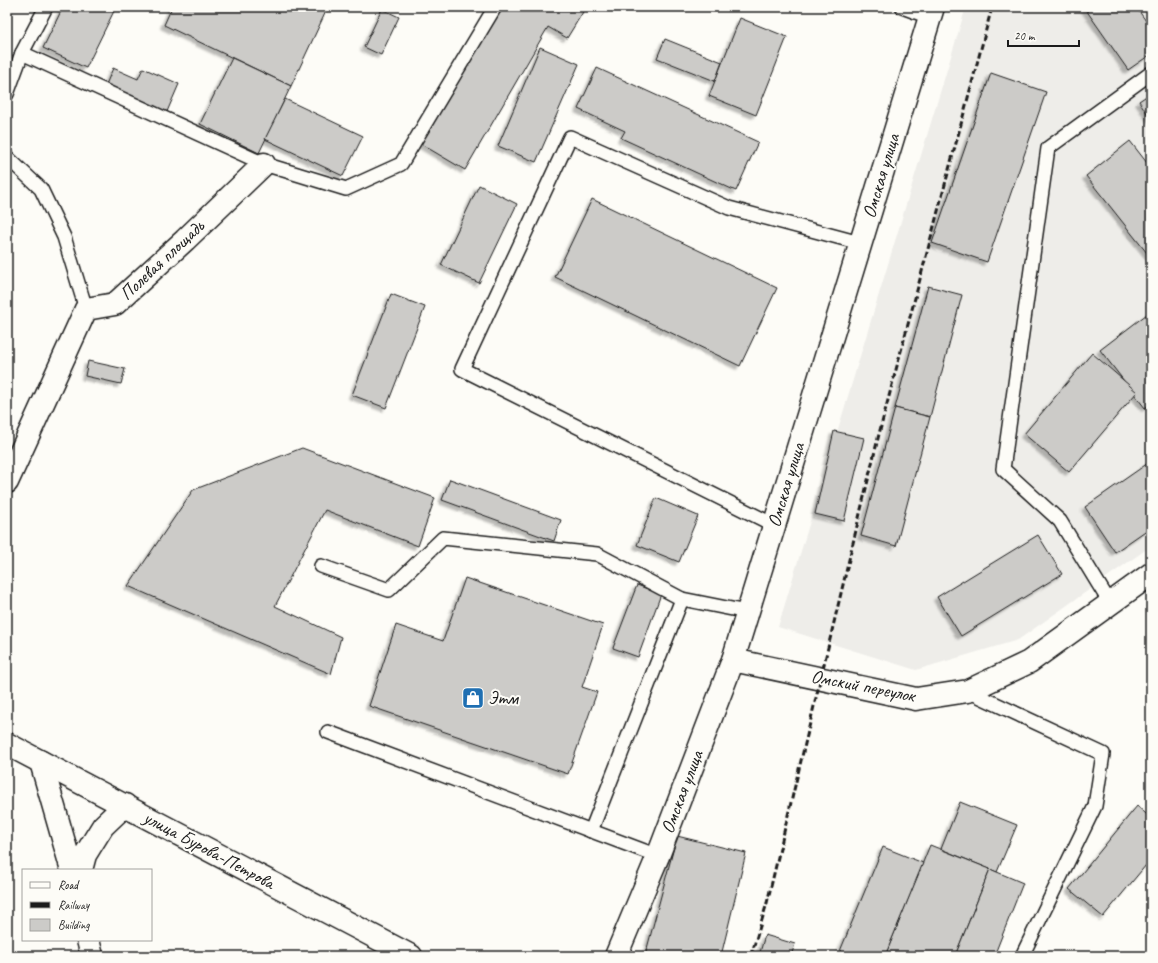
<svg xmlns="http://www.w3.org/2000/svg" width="1158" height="963" font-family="Caveat,sans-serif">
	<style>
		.built { fill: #eeede9 }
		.building { fill: #cccbc8; stroke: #1c1c1c; filter: url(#shadow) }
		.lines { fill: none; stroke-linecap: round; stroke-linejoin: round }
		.service-casing { stroke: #1c1c1c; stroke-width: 16 }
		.minor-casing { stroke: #1c1c1c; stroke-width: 25 }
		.secondary-casing { stroke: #1c1c1c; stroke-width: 25 }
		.primary-casing { stroke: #1c1c1c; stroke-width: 25 }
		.service { stroke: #fdfcf7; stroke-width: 13 }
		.minor { stroke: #fdfcf7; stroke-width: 22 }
		.secondary { stroke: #fdfcf7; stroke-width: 22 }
		.primary { stroke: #fdfcf7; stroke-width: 22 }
		.rail { stroke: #1c1c1c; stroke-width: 3; stroke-dasharray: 6 3; stroke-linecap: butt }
		.labels { text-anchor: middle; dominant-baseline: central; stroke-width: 4; stroke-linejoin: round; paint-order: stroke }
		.street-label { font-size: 19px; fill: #1c1c1c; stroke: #fdfcf7 }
		.poi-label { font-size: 19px; fill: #1c1c1c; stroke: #fdfcf7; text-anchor: start }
	</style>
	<defs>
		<filter id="shadow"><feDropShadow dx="-3.5" dy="3.5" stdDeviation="1" flood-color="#0004"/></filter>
	</defs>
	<rect width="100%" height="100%" fill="#fdfcf7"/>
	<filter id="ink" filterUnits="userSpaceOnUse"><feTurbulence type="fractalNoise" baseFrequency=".025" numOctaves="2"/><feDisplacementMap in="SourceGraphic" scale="8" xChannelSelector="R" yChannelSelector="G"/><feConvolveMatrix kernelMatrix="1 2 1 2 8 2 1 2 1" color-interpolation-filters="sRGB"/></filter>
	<g filter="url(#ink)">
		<polygon class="built" points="966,7 1151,7 1151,546 1018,640 916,670 778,627"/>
		<g class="building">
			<polygon points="63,7 116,7 86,68 43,48"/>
			<polygon points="172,7 328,7 291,86 164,25"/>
			<polygon points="502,7 586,7 567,38 548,27 465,170 421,144"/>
			<polygon points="1084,7 1136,7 1151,28 1151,54 1128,70"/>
			<polygon points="382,9 399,17 381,55 364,47"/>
			<polygon points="740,18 787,37 756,115 709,96"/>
			<polygon points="665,39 722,62 715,81 657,58"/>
			<polygon points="540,47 579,64 536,162 498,146"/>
			<polygon points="232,58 291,86 259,153 200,124"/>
			<polygon points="113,68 138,79 143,68 179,84 166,114 105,87"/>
			<polygon points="597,68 758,142 736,191 621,138 625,131 578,109"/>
			<polygon points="991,73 1046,92 987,262 932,243"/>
			<polygon points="1151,93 1151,119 1139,101"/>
			<polygon points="285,99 363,136 343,176 265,139"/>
			<polygon points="1130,141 1151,168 1151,258 1086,176"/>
			<polygon points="479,185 517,204 479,283 441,265"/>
			<polygon points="592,199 777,288 740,366 555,277"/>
			<polygon points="928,286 962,295 930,417 895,408"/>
			<polygon points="391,294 425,307 386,408 352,395"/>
			<polygon points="1151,311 1151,404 1145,408 1100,350"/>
			<polygon points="1092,353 1137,392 1069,472 1024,434"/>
			<polygon points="88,361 125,369 121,384 85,376"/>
			<polygon points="895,408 930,417 896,546 861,536"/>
			<polygon points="834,431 864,438 844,521 815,514"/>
			<polygon points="302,448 435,498 418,546 325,510 275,606 341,637 331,674 128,586 193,490"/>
			<polygon points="1151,461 1151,527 1115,552 1085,507"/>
			<polygon points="450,479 561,520 554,541 442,500"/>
			<polygon points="656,498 698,516 679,562 637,545"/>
			<polygon points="1038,535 1062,574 961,636 937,597"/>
			<polygon points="465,578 603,625 582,687 597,692 568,774 369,706 396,625 443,641"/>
			<polygon points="637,585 661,594 638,657 613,648"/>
			<polygon points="960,802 1017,825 997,872 941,849"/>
			<polygon points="1137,806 1151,818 1151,859 1103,917 1069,889"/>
			<polygon points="677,836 746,853 721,956 645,956"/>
			<polygon points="930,845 990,869 955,956 885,956"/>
			<polygon points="883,847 923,863 885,956 838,956"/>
			<polygon points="990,869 1023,883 994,956 955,956"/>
			<polygon points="765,935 795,944 791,956 759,956"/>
		</g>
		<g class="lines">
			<g class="service-casing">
				<g id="service">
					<polyline points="46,7 22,53 264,164 346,189 401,164 495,7"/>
					<polyline points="902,7 929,17"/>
					<polyline points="7,94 22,53"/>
					<polyline points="7,157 41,189 64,237 86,309"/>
					<polyline points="774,525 462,369 570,137 729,208 860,243"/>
					<polyline points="321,566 389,590 443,538 597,554 682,599 747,612"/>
					<polyline points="1110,603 1060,521 1003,469 1048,148 1151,73"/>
					<polyline points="968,691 1103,754 1095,806 1022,956"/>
					<polyline points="328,732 658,856"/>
					<polyline points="591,831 682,599"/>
				</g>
			</g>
			<g class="minor-casing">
				<g id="minor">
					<polyline points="7,482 86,309 115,304 185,240 264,164"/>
					<polyline points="733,660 916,699 968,691 1029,662 1151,574"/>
				</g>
			</g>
			<g class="secondary-casing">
				<g id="secondary">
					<polyline points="7,744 411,956"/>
					<polyline points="41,762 72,870"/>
					<polyline points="81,870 85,855 103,826 125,805"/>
					<polyline points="88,940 92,956"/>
				</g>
			</g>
			<g class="primary-casing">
				<polyline id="primary" points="616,956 658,856 733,660 933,7"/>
			</g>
			<use href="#service" class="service"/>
			<use href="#minor" class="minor"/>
			<use href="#secondary" class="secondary"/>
			<use href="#primary" class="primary"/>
			<polyline class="rail" points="751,956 767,903 879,434 992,7"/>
		</g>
	</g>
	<defs>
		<g id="shop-square" transform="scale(1.15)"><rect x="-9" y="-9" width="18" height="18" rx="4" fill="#1f6fb2" stroke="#fdfcf7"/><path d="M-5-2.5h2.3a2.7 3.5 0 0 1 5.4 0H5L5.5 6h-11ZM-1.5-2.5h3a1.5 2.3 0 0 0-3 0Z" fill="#fff"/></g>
	</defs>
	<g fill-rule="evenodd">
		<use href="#shop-square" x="473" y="698"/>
	</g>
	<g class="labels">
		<g class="street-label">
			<text transform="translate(881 176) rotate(-73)">Омская улица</text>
			<text transform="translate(162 260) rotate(-43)">Полевая площадь</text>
			<text transform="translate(786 485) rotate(-73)">Омская улица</text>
			<text transform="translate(863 686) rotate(11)">Омский переулок</text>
			<text transform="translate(682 792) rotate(-69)">Омская улица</text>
			<text transform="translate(209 850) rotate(28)">улица Бурова-Петрова</text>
		</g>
		<g class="poi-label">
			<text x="488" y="698">Этм</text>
		</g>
	</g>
	<rect width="1158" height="963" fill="none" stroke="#fdfcf7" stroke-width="24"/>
	<rect x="12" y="12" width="1134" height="939" fill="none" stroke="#1c1c1c" stroke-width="1.5" filter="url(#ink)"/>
	<rect x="22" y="869" width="130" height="72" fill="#fdfcf7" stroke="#a3a29f"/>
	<rect x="30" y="882" width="20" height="6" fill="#fdfcf7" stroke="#a3a29f"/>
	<text x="58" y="889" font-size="12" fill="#1c1c1c">Road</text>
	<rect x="30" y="902" width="20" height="6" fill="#1c1c1c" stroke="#a3a29f"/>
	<text x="58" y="909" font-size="12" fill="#1c1c1c">Railway</text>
	<rect x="30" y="919" width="20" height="12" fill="#cccbc8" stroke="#a3a29f"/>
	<text x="58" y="929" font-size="12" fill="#1c1c1c">Building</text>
	<path d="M1008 40v6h71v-6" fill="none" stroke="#1c1c1c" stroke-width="2"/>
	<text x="1014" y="40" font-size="12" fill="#1c1c1c" stroke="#fdfcf7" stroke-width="3" paint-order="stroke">20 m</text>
</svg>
